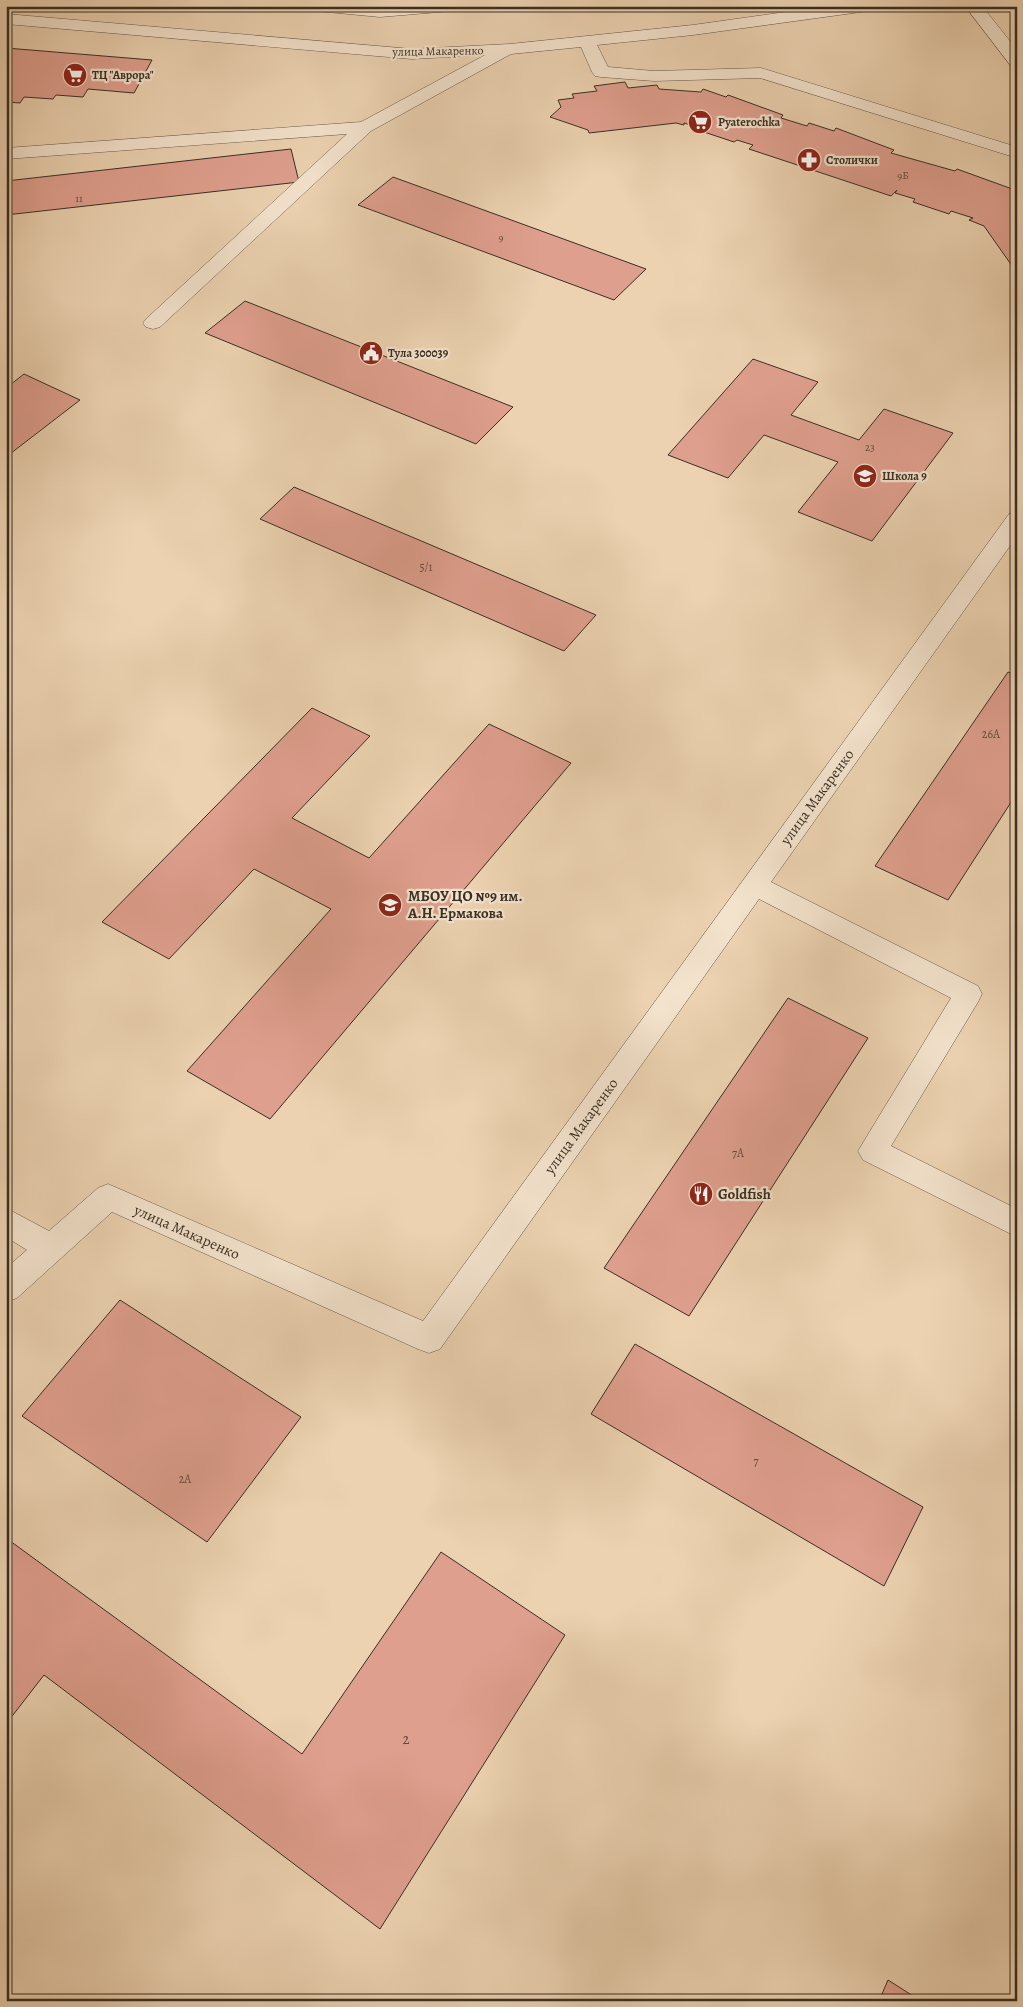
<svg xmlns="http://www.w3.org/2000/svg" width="1023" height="2007" font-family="Alegreya,serif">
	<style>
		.building { fill: #df9f8e; stroke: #392f24 }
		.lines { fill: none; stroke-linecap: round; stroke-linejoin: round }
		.minor-casing { stroke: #665847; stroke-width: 1 }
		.minor { fill: #f3e2cc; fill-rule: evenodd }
		.labels { text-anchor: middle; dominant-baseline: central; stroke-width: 4.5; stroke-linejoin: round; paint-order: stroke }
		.far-number-label { font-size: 11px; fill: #624b3e }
		.far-street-label { font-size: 12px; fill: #392f24; stroke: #f3e2cc }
		.far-poi-label { font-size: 12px; font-weight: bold; fill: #392f24; stroke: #f3e2cc; text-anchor: start }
		.number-label { font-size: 12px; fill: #624b3e }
		.street-label { font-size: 15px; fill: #392f24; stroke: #f3e2cc }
		.poi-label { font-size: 15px; font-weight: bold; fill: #392f24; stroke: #f3e2cc; text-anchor: start }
		.near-number-label { font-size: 15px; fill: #624b3e }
	</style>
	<rect width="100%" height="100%" fill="#ecd2b1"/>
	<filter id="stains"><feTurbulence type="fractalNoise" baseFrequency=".004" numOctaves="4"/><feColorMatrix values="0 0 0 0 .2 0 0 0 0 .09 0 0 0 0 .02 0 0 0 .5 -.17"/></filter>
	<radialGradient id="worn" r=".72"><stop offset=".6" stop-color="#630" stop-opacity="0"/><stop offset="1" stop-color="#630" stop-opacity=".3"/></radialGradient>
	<g class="building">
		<polygon points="6,48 152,60 134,93 88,89 83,97 56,95 53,99 24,97 20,103 6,102"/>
		<polygon points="625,82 628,88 657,85 659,89 701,92 703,89 726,97 728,95 783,115 781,118 807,126 809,123 834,131 836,128 894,150 891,153 955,171 957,169 1015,190 1013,193 1017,195 1017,273 984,226 969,220 973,218 951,211 949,214 913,202 915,199 895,193 897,190 891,196 749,149 753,145 737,140 734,142 701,131 704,129 684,123 684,125 676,123 589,133 588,130 550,117 561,107 558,100 574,98 572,94 597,91 594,86"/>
		<polygon points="291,149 299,182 6,215 6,181"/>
		<polygon points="393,177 646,269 614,300 358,205"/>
		<polygon points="245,301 513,407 476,444 205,333"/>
		<polygon points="753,359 818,382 791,415 859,440 884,409 953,433 872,541 798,512 838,462 764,435 728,478 668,455"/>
		<polygon points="24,374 80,400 6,457 6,388"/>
		<polygon points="294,487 596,615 564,651 260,519"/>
		<polygon points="1008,672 1017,675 1017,793 948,900 875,866"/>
		<polygon points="312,708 370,736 292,818 369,858 489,724 571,763 270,1119 187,1071 331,909 254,869 169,959 102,922"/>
		<polygon points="788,998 868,1038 689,1316 604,1268"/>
		<polygon points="120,1300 301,1417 207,1542 22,1416"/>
		<polygon points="635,1344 923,1507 884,1586 591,1414"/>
		<polygon points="6,1538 302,1754 441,1552 565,1635 380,1929 44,1675 6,1724"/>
		<polygon points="888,1980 921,2001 879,2001"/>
	</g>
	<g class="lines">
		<g class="minor-casing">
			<g id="minor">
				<polygon points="309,6 459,6 451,11 380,17 317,11"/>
				<polygon points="829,6 876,6 868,11 693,35 597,45 608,67 654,71 761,68 1017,147 1017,158 760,78 654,81 601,77 595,76 592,72 581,47 511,54 371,131 160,327 153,329 146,327 143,323 146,319 347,134 6,159 6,148 361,122 485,55 412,59 6,24 6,14 412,49 510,44 693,25"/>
				<polygon points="965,6 982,6 1017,50 1017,67 1011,66"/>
				<polygon points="1017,512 1017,536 771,882 978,986 982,994 978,1002 891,1146 1017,1209 1017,1237 863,1160 858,1151 951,998 759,899 440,1349 429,1353 418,1349 112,1212 17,1298 6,1302 6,1268 27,1250 6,1237 6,1208 49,1231 98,1188 108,1184 423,1321 1009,514"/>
			</g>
		</g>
		<use href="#minor" class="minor"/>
	</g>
	<defs>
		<g id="supermarket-disc" transform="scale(1.25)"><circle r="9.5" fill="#8f2418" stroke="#f3e2cc"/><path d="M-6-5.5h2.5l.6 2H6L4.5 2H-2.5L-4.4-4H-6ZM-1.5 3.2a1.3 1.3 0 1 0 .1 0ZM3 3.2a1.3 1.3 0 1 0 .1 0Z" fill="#fff"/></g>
		<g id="pharmacy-disc" transform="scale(1.25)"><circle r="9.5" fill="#8f2418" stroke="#f3e2cc"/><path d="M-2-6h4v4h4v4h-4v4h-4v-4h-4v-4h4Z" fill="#fff"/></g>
		<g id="civic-disc" transform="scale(1.25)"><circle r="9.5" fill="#8f2418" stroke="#f3e2cc"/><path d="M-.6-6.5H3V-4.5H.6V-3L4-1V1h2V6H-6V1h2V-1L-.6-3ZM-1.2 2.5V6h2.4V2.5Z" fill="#fff"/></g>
		<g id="school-disc" transform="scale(1.25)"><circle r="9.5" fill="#8f2418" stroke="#f3e2cc"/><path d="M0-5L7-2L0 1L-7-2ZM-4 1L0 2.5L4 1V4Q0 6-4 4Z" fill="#fff"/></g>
		<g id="restaurant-disc" transform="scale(1.25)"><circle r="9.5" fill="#8f2418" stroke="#f3e2cc"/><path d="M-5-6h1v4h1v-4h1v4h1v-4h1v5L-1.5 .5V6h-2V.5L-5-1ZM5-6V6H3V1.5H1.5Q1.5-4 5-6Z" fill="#fff"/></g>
	</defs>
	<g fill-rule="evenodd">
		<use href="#supermarket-disc" x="75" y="75"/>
		<use href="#supermarket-disc" x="700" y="122"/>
		<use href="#pharmacy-disc" x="809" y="160"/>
		<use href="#civic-disc" x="371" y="353"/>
		<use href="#school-disc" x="865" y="476"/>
		<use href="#school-disc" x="390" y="905"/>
		<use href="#restaurant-disc" x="701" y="1194"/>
	</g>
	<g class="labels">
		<g class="far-number-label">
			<text x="903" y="175">9Б</text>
			<text x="79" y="198">11</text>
			<text x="501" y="237">9</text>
			<text x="870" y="447">23</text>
		</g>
		<g class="far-street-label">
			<text transform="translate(438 51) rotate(-1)">улица Макаренко</text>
		</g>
		<g class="far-poi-label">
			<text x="92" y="75">ТЦ "Аврора"</text>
			<text x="718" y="122">Pyaterochka</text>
			<text x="826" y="160">Столички</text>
			<text x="388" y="353">Тула 300039</text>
			<text x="882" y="476">Школа 9</text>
		</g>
		<g class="number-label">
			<text x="426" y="567">5/1</text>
			<text x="991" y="734">26А</text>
			<text x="738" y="1153">7А</text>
			<text x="756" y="1461">7</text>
			<text x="185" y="1479">2А</text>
		</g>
		<g class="street-label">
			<text transform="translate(817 797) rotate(-54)">улица Макаренко</text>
			<text transform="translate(581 1126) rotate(-54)">улица Макаренко</text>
			<text transform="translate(187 1232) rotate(24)">улица Макаренко</text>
		</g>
		<g class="poi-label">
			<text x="408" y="896">МБОУ ЦО №9 им.<tspan x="408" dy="17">А.Н. Ермакова</tspan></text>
			<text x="718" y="1194">Goldfish</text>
		</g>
		<g class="near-number-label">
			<text x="406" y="1739">2</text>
		</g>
	</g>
	<rect width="1023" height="2007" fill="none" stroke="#ecd2b1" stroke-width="25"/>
	<rect x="8" y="8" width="1008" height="1992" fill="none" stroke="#392f24" stroke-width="2.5"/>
	<rect x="12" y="12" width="998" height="1982" fill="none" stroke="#392f24"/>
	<rect width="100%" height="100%" filter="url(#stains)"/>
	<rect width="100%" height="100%" fill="url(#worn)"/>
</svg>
